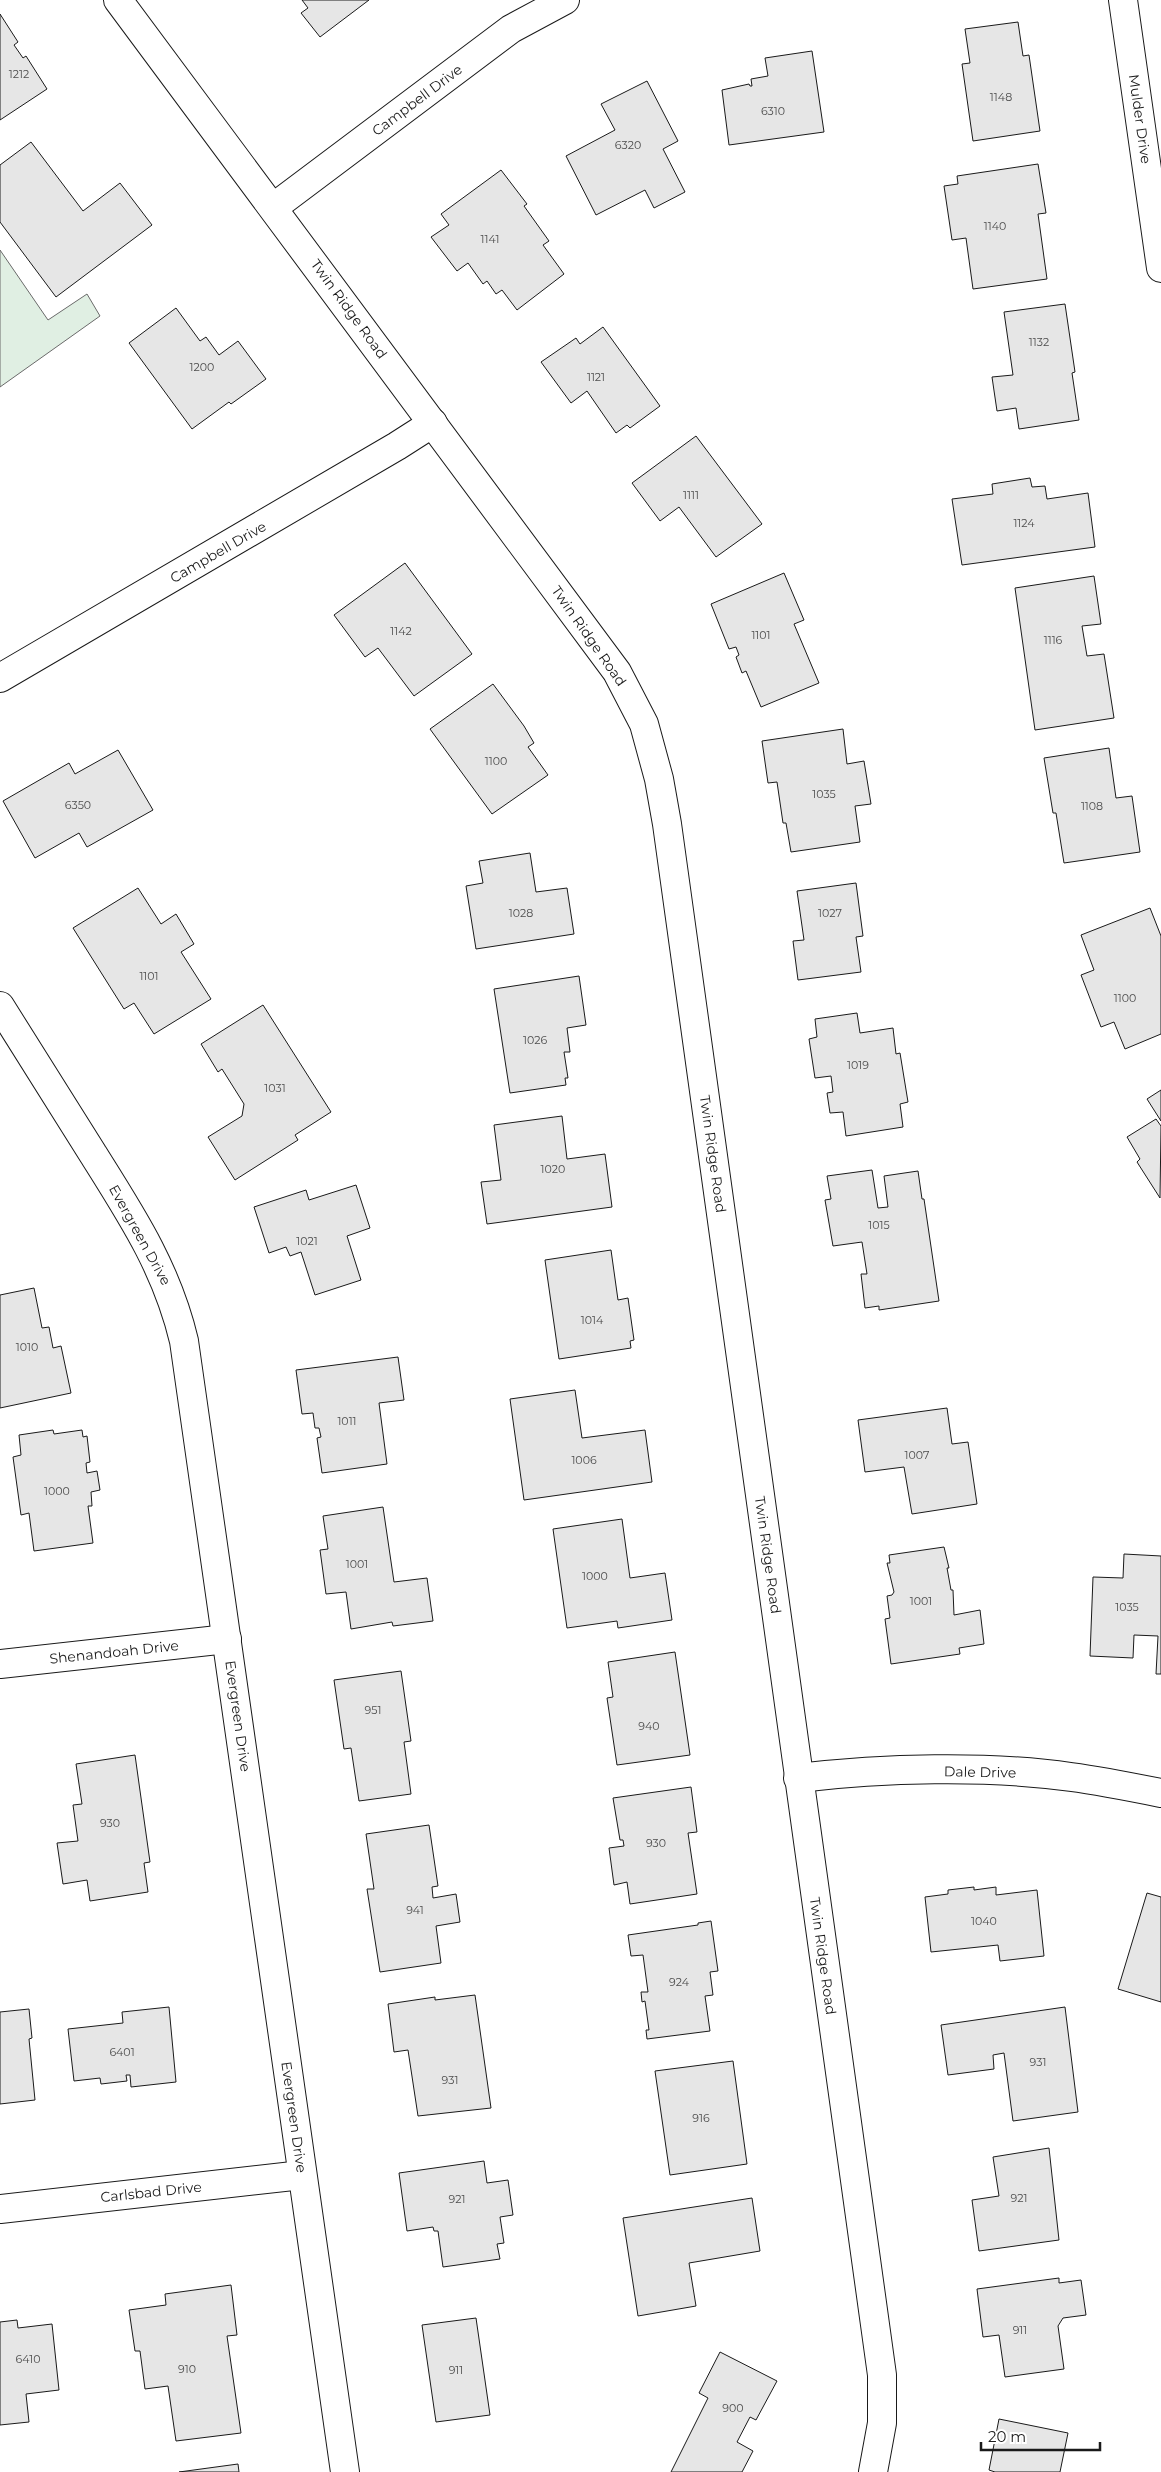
<svg xmlns="http://www.w3.org/2000/svg" width="1161" height="2472" font-family="Montserrat,sans-serif">
	<style>
		.green { fill: #e0efe3; stroke: #6a6a6a }
		.building { fill: #e6e6e6; stroke: #1a1a1a }
		.lines { fill: none; stroke-linecap: round; stroke-linejoin: round }
		.street-casing { stroke: #1a1a1a; stroke-width: 30 }
		.street { stroke: #fff; stroke-width: 28 }
		.labels { text-anchor: middle; dominant-baseline: central; stroke-width: 4; stroke-linejoin: round; paint-order: stroke }
		.number-label { font-size: 11px; fill: #4d4d4d }
		.street-label { font-size: 14px; fill: #1a1a1a; stroke: #fff }
	</style>
	<rect width="100%" height="100%" fill="#fff"/>
	<polygon class="green" points="0,250 48,320 87,294 100,316 0,387"/>
	<g class="building">
		<polygon points="302,0 369,0 320,37 301,13 308,8"/>
		<polygon points="0,14 18,42 14,45 23,58 26,56 47,89 0,120"/>
		<polygon points="1018,22 1023,56 1029,55 1040,131 973,141 962,64 970,63 965,29"/>
		<polygon points="812,51 824,132 729,145 722,90 749,84 750,86 752,86 751,79 768,76 765,58"/>
		<polygon points="647,81 678,141 663,149 685,192 654,208 645,190 596,215 566,156 615,130 601,104"/>
		<polygon points="31,142 83,211 120,183 152,225 56,297 0,222 0,165"/>
		<polygon points="1038,164 1046,213 1038,214 1047,279 973,289 966,238 952,240 944,186 958,184 957,176"/>
		<polygon points="501,170 527,204 524,206 549,241 543,245 564,274 517,310 502,290 496,294 487,281 483,284 468,263 457,271 431,237 449,225 441,214"/>
		<polygon points="1065,304 1075,372 1072,373 1079,420 1019,429 1016,408 997,411 992,377 1013,375 1004,312"/>
		<polygon points="176,308 200,341 206,337 219,355 238,341 266,379 231,404 229,402 192,429 129,343"/>
		<polygon points="603,327 660,406 630,428 627,425 616,433 587,391 571,403 541,362 576,338 580,344"/>
		<polygon points="696,436 762,524 716,557 679,507 660,521 632,483"/>
		<polygon points="1030,478 1032,487 1045,486 1047,499 1088,493 1095,547 962,565 952,499 993,494 992,484"/>
		<polygon points="405,563 472,654 414,696 378,648 365,657 334,615"/>
		<polygon points="784,573 804,620 794,624 819,683 761,707 746,671 742,673 736,657 739,655 736,647 729,649 711,604"/>
		<polygon points="1094,576 1101,624 1082,626 1087,656 1104,654 1114,718 1035,730 1015,588"/>
		<polygon points="493,684 524,726 534,743 528,747 548,775 492,814 430,729"/>
		<polygon points="843,729 847,764 864,761 871,804 855,806 860,842 791,852 786,823 783,823 777,782 768,783 762,741"/>
		<polygon points="1109,748 1116,798 1132,796 1140,852 1064,863 1056,813 1053,813 1044,758"/>
		<polygon points="118,750 153,810 87,847 79,833 35,858 3,801 69,763 75,774"/>
		<polygon points="530,853 536,892 567,888 574,934 476,949 466,886 483,883 479,861"/>
		<polygon points="856,883 863,936 856,937 861,972 798,980 793,941 804,940 797,891"/>
		<polygon points="138,888 161,924 176,914 194,944 181,952 211,999 154,1034 134,1003 124,1009 73,928"/>
		<polygon points="1150,908 1161,936 1161,1034 1125,1049 1114,1022 1101,1027 1081,975 1094,970 1081,935"/>
		<polygon points="579,976 586,1025 567,1028 570,1052 564,1052 568,1078 565,1078 566,1085 510,1093 494,989"/>
		<polygon points="263,1005 331,1112 295,1135 298,1140 235,1180 208,1137 242,1116 244,1104 222,1069 218,1072 201,1044"/>
		<polygon points="857,1013 860,1033 893,1028 896,1054 900,1053 908,1102 900,1104 903,1127 846,1136 843,1112 830,1113 827,1093 833,1092 831,1076 815,1078 809,1039 817,1037 815,1019"/>
		<polygon points="1161,1090 1161,1121 1147,1099"/>
		<polygon points="562,1116 567,1159 605,1154 612,1207 487,1224 481,1182 501,1180 494,1125"/>
		<polygon points="1156,1119 1161,1126 1160,1198 1137,1162 1140,1159 1127,1137"/>
		<polygon points="872,1170 878,1208 888,1207 884,1176 918,1171 922,1199 924,1199 939,1301 879,1310 879,1306 865,1308 861,1274 867,1274 862,1242 833,1246 825,1200 831,1199 827,1176"/>
		<polygon points="356,1185 370,1228 347,1236 361,1280 315,1295 301,1252 290,1256 286,1247 269,1253 254,1207 306,1190 309,1200"/>
		<polygon points="611,1250 618,1300 628,1298 634,1340 630,1341 631,1348 559,1359 545,1260"/>
		<polygon points="34,1288 42,1328 49,1327 53,1348 61,1346 71,1393 0,1408 0,1295"/>
		<polygon points="398,1357 404,1400 379,1403 387,1464 322,1473 317,1438 321,1437 319,1428 315,1428 313,1413 302,1414 296,1370"/>
		<polygon points="575,1390 582,1438 645,1430 652,1482 524,1500 510,1399"/>
		<polygon points="947,1408 952,1444 968,1442 977,1504 912,1514 904,1467 865,1472 858,1420"/>
		<polygon points="53,1430 54,1434 82,1430 83,1437 87,1436 90,1462 86,1463 87,1473 97,1471 100,1490 91,1492 92,1506 88,1506 93,1543 34,1551 29,1513 21,1515 13,1457 21,1455 19,1435"/>
		<polygon points="383,1507 394,1582 427,1578 433,1621 393,1626 392,1622 351,1629 346,1592 326,1594 320,1550 328,1549 323,1516"/>
		<polygon points="622,1519 630,1578 665,1573 672,1620 618,1628 617,1621 567,1628 553,1529"/>
		<polygon points="944,1547 949,1568 947,1568 951,1590 953,1590 954,1615 980,1610 984,1644 959,1648 960,1654 891,1664 885,1619 890,1618 887,1596 892,1595 894,1592 887,1563 890,1563 889,1555"/>
		<polygon points="1124,1554 1161,1556 1161,1674 1156,1674 1158,1636 1134,1635 1133,1658 1090,1656 1093,1577 1123,1578"/>
		<polygon points="675,1652 690,1755 617,1765 607,1698 613,1697 608,1662"/>
		<polygon points="401,1671 411,1741 404,1742 411,1794 359,1801 351,1748 344,1749 334,1680"/>
		<polygon points="135,1755 150,1862 144,1863 148,1892 90,1901 87,1880 63,1884 57,1843 78,1841 73,1805 82,1804 76,1764"/>
		<polygon points="691,1787 697,1832 688,1833 697,1894 630,1904 627,1882 614,1885 609,1848 624,1846 623,1840 620,1840 613,1798"/>
		<polygon points="429,1825 438,1886 432,1887 433,1898 456,1894 460,1922 436,1926 441,1963 380,1972 367,1889 374,1889 366,1834"/>
		<polygon points="974,1887 974,1890 996,1887 996,1895 1037,1890 1044,1956 1000,1961 998,1945 931,1952 925,1897 948,1894 948,1890"/>
		<polygon points="1147,1893 1161,1897 1161,2002 1118,1989"/>
		<polygon points="711,1921 718,1971 710,1972 713,1995 705,1996 710,2031 647,2039 646,2030 649,2030 645,2001 642,2002 641,1992 648,1992 643,1955 631,1956 628,1935 698,1925 698,1923"/>
		<polygon points="475,1995 491,2108 418,2116 408,2050 394,2052 388,2004 435,1997 435,2000"/>
		<polygon points="169,2007 176,2082 131,2087 130,2075 126,2075 127,2081 101,2084 100,2078 74,2081 68,2029 123,2023 122,2012"/>
		<polygon points="1065,2007 1078,2112 1013,2121 1004,2053 993,2055 994,2069 948,2075 941,2025"/>
		<polygon points="29,2009 32,2038 29,2039 35,2100 0,2104 0,2012"/>
		<polygon points="733,2061 747,2164 670,2175 655,2071"/>
		<polygon points="1049,2148 1059,2240 979,2251 972,2200 999,2196 993,2157"/>
		<polygon points="484,2161 487,2183 508,2180 513,2215 500,2217 504,2243 497,2244 500,2259 443,2267 438,2231 434,2231 433,2227 407,2231 399,2173"/>
		<polygon points="752,2198 760,2251 689,2263 696,2306 638,2316 623,2218"/>
		<polygon points="1059,2278 1059,2283 1081,2280 1086,2315 1063,2318 1058,2326 1064,2369 1005,2377 999,2335 983,2337 977,2289"/>
		<polygon points="231,2285 237,2335 227,2336 241,2433 176,2441 168,2386 145,2389 140,2351 135,2351 129,2310 166,2305 165,2294"/>
		<polygon points="476,2318 490,2415 436,2422 422,2325"/>
		<polygon points="17,2320 18,2328 52,2324 59,2390 26,2394 29,2422 0,2425 0,2322"/>
		<polygon points="720,2352 777,2381 756,2420 750,2417 737,2442 753,2451 742,2472 671,2472 708,2398 699,2393"/>
		<polygon points="999,2419 1068,2433 1060,2472 995,2472 989,2470"/>
		<polygon points="238,2464 239,2472 179,2472"/>
	</g>
	<g class="lines">
		<g class="street-casing">
			<g id="street">
				<polyline points="118,0 617,672 644,724 659,779 667,824 882,2375 882,2423 873,2472"/>
				<polyline points="1123,0 1161,268"/>
				<polyline points="274,207 511,29 565,0"/>
				<polyline points="0,678 397,446 433,423"/>
				<path d="M0 1006C31 1056 62 1105 93 1154 132 1216 167 1269 184 1341L345 2472"/>
				<polyline points="0,1664 227,1639"/>
				<path d="M798 1778C883 1768 986 1765 1071 1777 1101 1781 1131 1787 1161 1793"/>
				<polyline points="0,2209 302,2175"/>
			</g>
		</g>
		<use href="#street" class="street"/>
	</g>
	<g class="labels">
		<g class="number-label">
			<text x="19" y="74">1212</text>
			<text x="1001" y="97">1148</text>
			<text x="773" y="111">6310</text>
			<text x="628" y="145">6320</text>
			<text x="995" y="226">1140</text>
			<text x="490" y="239">1141</text>
			<text x="1039" y="342">1132</text>
			<text x="202" y="367">1200</text>
			<text x="596" y="377">1121</text>
			<text x="691" y="495">1111</text>
			<text x="1024" y="523">1124</text>
			<text x="401" y="631">1142</text>
			<text x="761" y="635">1101</text>
			<text x="1053" y="640">1116</text>
			<text x="496" y="761">1100</text>
			<text x="824" y="794">1035</text>
			<text x="78" y="805">6350</text>
			<text x="1092" y="806">1108</text>
			<text x="521" y="913">1028</text>
			<text x="830" y="913">1027</text>
			<text x="149" y="976">1101</text>
			<text x="1125" y="998">1100</text>
			<text x="535" y="1040">1026</text>
			<text x="858" y="1065">1019</text>
			<text x="275" y="1088">1031</text>
			<text x="553" y="1169">1020</text>
			<text x="879" y="1225">1015</text>
			<text x="307" y="1241">1021</text>
			<text x="592" y="1320">1014</text>
			<text x="27" y="1347">1010</text>
			<text x="347" y="1421">1011</text>
			<text x="917" y="1455">1007</text>
			<text x="584" y="1460">1006</text>
			<text x="57" y="1491">1000</text>
			<text x="357" y="1564">1001</text>
			<text x="595" y="1576">1000</text>
			<text x="921" y="1601">1001</text>
			<text x="1127" y="1607">1035</text>
			<text x="373" y="1710">951</text>
			<text x="649" y="1726">940</text>
			<text x="110" y="1823">930</text>
			<text x="656" y="1843">930</text>
			<text x="415" y="1910">941</text>
			<text x="984" y="1921">1040</text>
			<text x="679" y="1982">924</text>
			<text x="122" y="2052">6401</text>
			<text x="1038" y="2062">931</text>
			<text x="450" y="2080">931</text>
			<text x="701" y="2118">916</text>
			<text x="1019" y="2198">921</text>
			<text x="457" y="2199">921</text>
			<text x="1020" y="2330">911</text>
			<text x="28" y="2359">6410</text>
			<text x="187" y="2369">910</text>
			<text x="456" y="2370">911</text>
			<text x="733" y="2408">900</text>
		</g>
		<g class="street-label">
			<text transform="translate(417 100) rotate(-37)">Campbell Drive</text>
			<text transform="translate(1140 119) rotate(82)">Mulder Drive</text>
			<text transform="translate(349 309) rotate(54)">Twin Ridge Road</text>
			<text transform="translate(218 552) rotate(-30)">Campbell Drive</text>
			<text transform="translate(589 636) rotate(55)">Twin Ridge Road</text>
			<text transform="translate(713 1154) rotate(82)">Twin Ridge Road</text>
			<text transform="translate(140 1235) rotate(61)">Evergreen Drive</text>
			<text transform="translate(768 1555) rotate(82)">Twin Ridge Road</text>
			<text transform="translate(114 1652) rotate(-6)">Shenandoah Drive</text>
			<text transform="translate(238 1716) rotate(82)">Evergreen Drive</text>
			<text transform="translate(980 1772) rotate(1)">Dale Drive</text>
			<text transform="translate(823 1956) rotate(82)">Twin Ridge Road</text>
			<text transform="translate(294 2117) rotate(82)">Evergreen Drive</text>
			<text transform="translate(151 2192) rotate(-6)">Carlsbad Drive</text>
		</g>
	</g>
	<path d="M981 2442v8h119v-8" fill="none" stroke="#1a1a1a" stroke-width="2.5"/>
	<text x="988" y="2442" font-size="15" fill="#1a1a1a" stroke="#ffffff" stroke-width="4" paint-order="stroke">20 m</text>
</svg>
